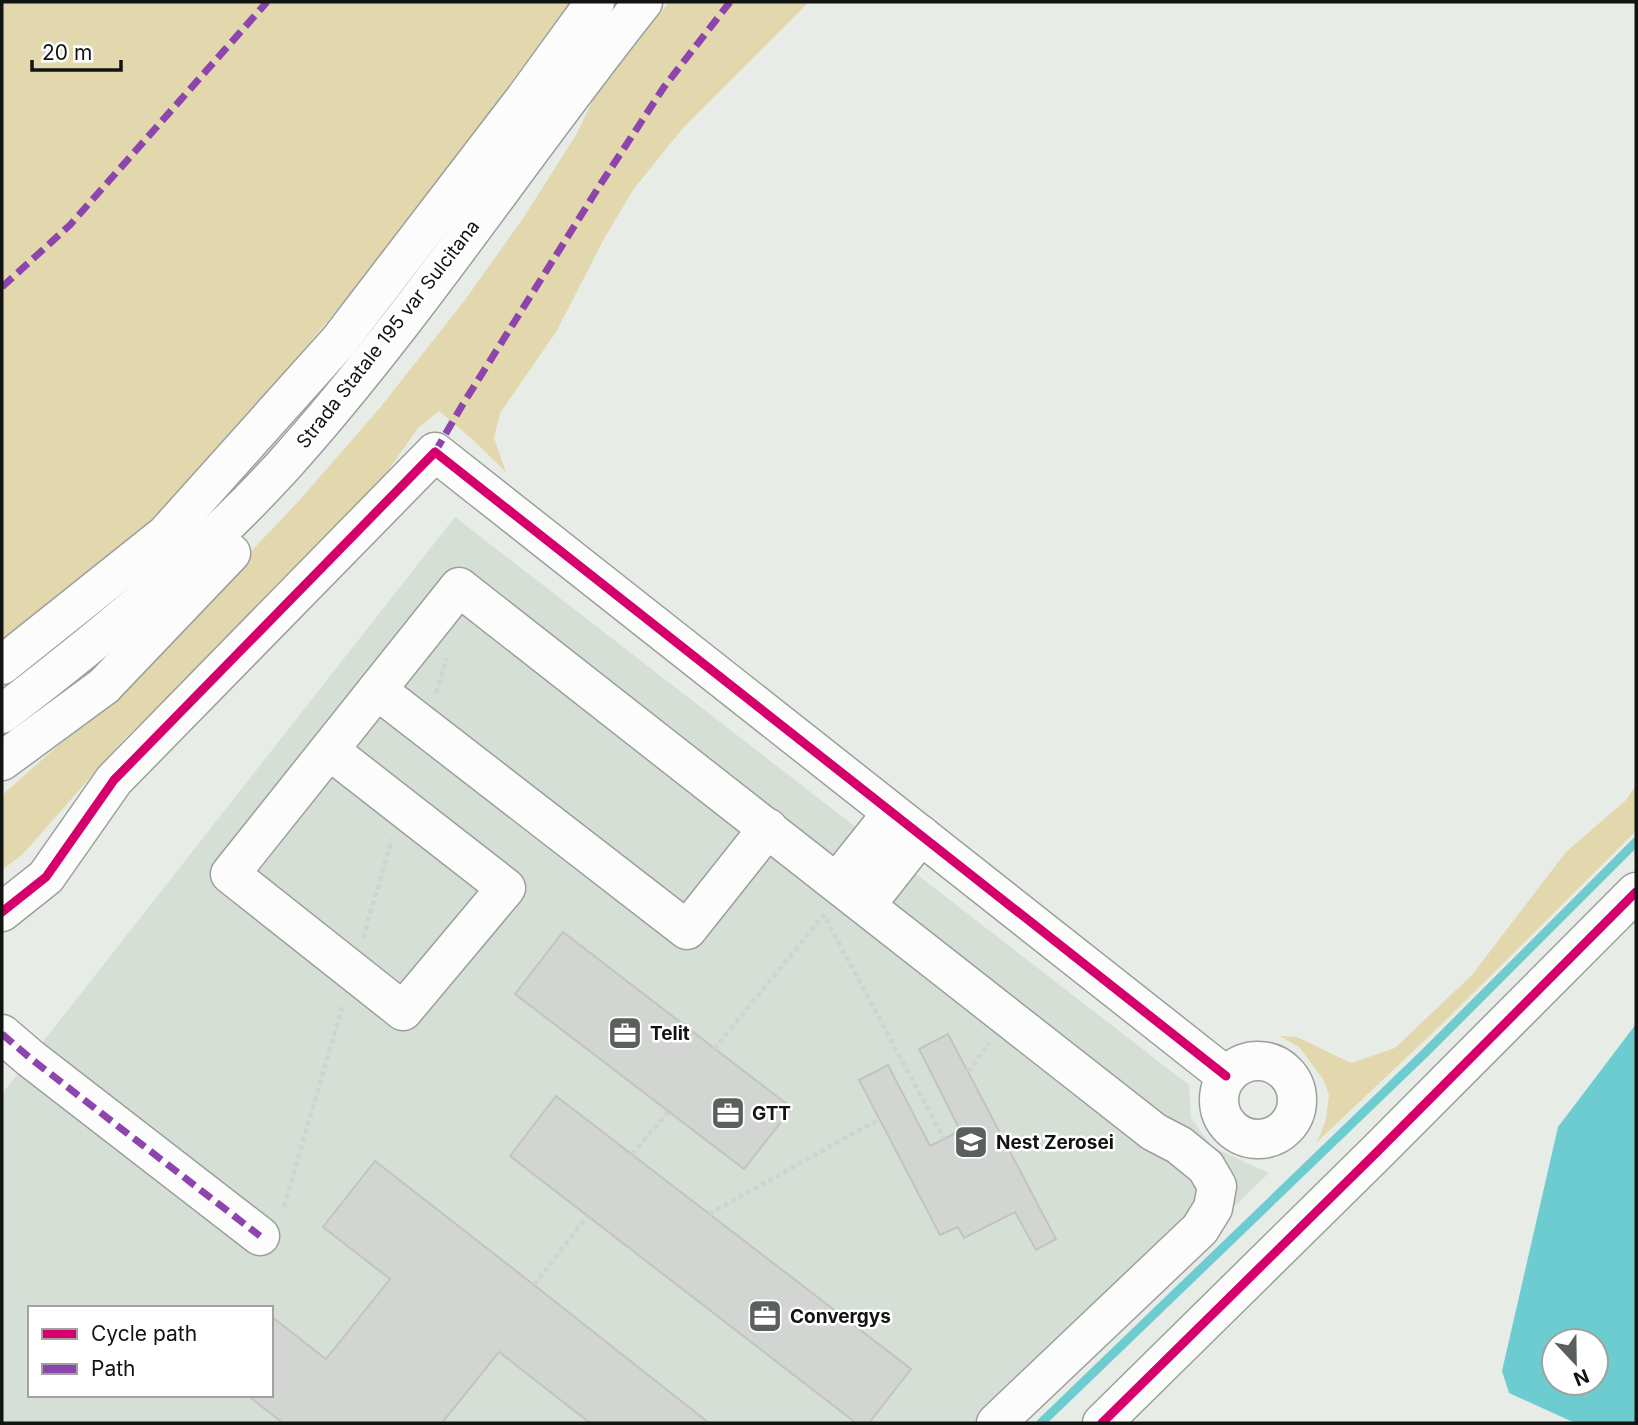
<svg xmlns="http://www.w3.org/2000/svg" width="1638" height="1425" font-family="Inter,sans-serif">
	<style>
		.built { fill: #d5dfd5; fill-rule: evenodd }
		.green { fill: #e2d7ad }
		.water { fill: #6cccd0; fill-rule: evenodd }
		.lines { fill: none; stroke-linecap: round; stroke-linejoin: round }
		.stream { stroke: #6cccd0; stroke-width: 9 }
		.building { fill: #d2d5d1; stroke: #c2c4c0; stroke-width: 2 }
		.minor-casing { stroke: #9ca09c; stroke-width: 41 }
		.highway-casing { stroke: #9ca09c; stroke-width: 41 }
		.path { stroke: #d1d2d1; stroke-width: 4.5; stroke-dasharray: 5 3.5; stroke-linecap: butt }
		.minor { stroke: #fbfcfb; stroke-width: 38 }
		.highway { stroke: #fbfcfb; stroke-width: 38 }
		.quiet { stroke: #8e44ad; stroke-width: 7; stroke-dasharray: 14 7; stroke-linecap: butt }
		.cycleway-casing { stroke: #fff; stroke-width: 13 }
		.cycleway { stroke: #d6006c; stroke-width: 9 }
		.labels { text-anchor: middle; dominant-baseline: central; stroke-width: 5; stroke-linejoin: round; paint-order: stroke }
		.street-label { font-size: 19px; fill: #111411; stroke: #fff }
		.poi-label { font-size: 19px; font-weight: bold; fill: #111411; stroke: #fff; text-anchor: start }
	</style>
	<rect width="100%" height="100%" fill="#e7ece7"/>
	<path class="built" d="M455 517 1189 1085 1191 1118 1212 1147 1269 1173 1008 1423H2V1094ZM30 1308H271V1395H30Z"/>
	<g class="green">
		<polygon points="2,2 570,2 447,169 365,276 214,457 149,523 2,642"/>
		<polygon points="669,2 809,2 682,129 633,190 605,237 556,332 500,413 494,438 506,472 472,439 439,411 418,428 385,475 210,659 125,738 23,854 2,870 2,795 109,701 298,502 379,409 465,300 524,217 576,135 597,92"/>
		<polygon points="1636,785 1636,831 1443,1023 1317,1142 1326,1120 1329,1095 1323,1079 1299,1047 1280,1036 1297,1037 1351,1063 1395,1048 1472,975 1566,852 1626,800"/>
	</g>
	<path class="water" d="M1636 1024V1423H1575L1509 1393 1502 1371 1558 1127ZM1554 1341H1596V1383H1554Z"/>
	<g class="lines">
		<polyline class="stream" points="1041,1423 1426,1052 1636,842"/>
	</g>
	<g class="building">
		<polygon points="563,932 792,1108 744,1169 515,994"/>
		<polygon points="948,1034 1056,1239 1036,1250 1015,1212 964,1238 958,1227 940,1235 859,1080 888,1065 930,1146 944,1139 960,1130 919,1049"/>
		<polygon points="556,1096 911,1369 869,1423 856,1423 510,1156"/>
		<polygon points="375,1161 534,1285 709,1423 590,1423 499,1352 442,1423 283,1423 247,1395 271,1395 271,1316 326,1359 390,1279 323,1227"/>
	</g>
	<g class="lines">
		<g class="minor-casing">
			<g id="minor">
				<polyline points="377,690 687,930 768,828"/>
				<polyline points="329,750 506,888 403,1011 230,874 459,587 1154,1132 1179,1145 1206,1167 1217,1186 1213,1208 1200,1229 996,1423"/>
				<polyline points="2,761 104,686"/>
				<polyline points="837,882 892,813"/>
				<polyline points="866,905 921,835"/>
				<polyline points="2,912 46,877 114,780 435,452 1226,1076"/>
				<polyline points="2,1034 30,1058 260,1236"/>
				<circle cx="1258" cy="1100" r="39"/>
				<polyline points="1102,1423 1377,1152 1636,892"/>
			</g>
		</g>
		<g class="highway-casing">
			<g id="highway">
				<polyline points="2,665 166,534 339,341 526,97 595,2"/>
				<polyline points="104,686 231,553"/>
				<path d="M2 714C101 638 198 559 283 466 414 320 521 155 643 2"/>
			</g>
		</g>
		<g class="path">
			<polyline points="436,693 447,658"/>
			<polyline points="826,919 944,1139"/>
			<polyline points="363,938 392,839"/>
			<polyline points="714,1049 825,914"/>
			<polyline points="968,1072 989,1043"/>
			<polyline points="632,1154 668,1112"/>
			<polyline points="284,1207 342,1007"/>
			<polyline points="709,1214 879,1119"/>
			<polyline points="534,1285 587,1216"/>
		</g>
		<use href="#minor" class="minor"/>
		<use href="#highway" class="highway"/>
		<g class="quiet">
			<polyline points="2,287 70,225 267,2"/>
			<polyline points="435,452 463,404 600,185 664,87 730,2"/>
			<polyline points="2,1034 30,1058 260,1236"/>
		</g>
		<g class="cycleway-casing">
			<g id="cycleway">
				<polyline points="2,912 46,877 114,780 435,452 1226,1076"/>
				<polyline points="1102,1423 1377,1152 1636,892"/>
			</g>
		</g>
		<use href="#cycleway" class="cycleway"/>
	</g>
	<defs>
		<g id="office-square" transform="scale(1.75)"><rect x="-9" y="-9" width="18" height="18" rx="4" fill="#5c605c" stroke="#fff"/><path d="M-6-3h4V-5.5h4V-3h4V5H-6ZM-1-4.5V-3h2v-1.5ZM-6 0V1H6V0Z" fill="#fff"/></g>
		<g id="school-square" transform="scale(1.75)"><rect x="-9" y="-9" width="18" height="18" rx="4" fill="#5c605c" stroke="#fff"/><path d="M0-5L7-2L0 1L-7-2ZM-4 1L0 2.5L4 1V4Q0 6-4 4Z" fill="#fff"/></g>
	</defs>
	<g fill-rule="evenodd">
		<use href="#office-square" x="625" y="1033"/>
		<use href="#office-square" x="728" y="1113"/>
		<use href="#school-square" x="971" y="1142"/>
		<use href="#office-square" x="765" y="1316"/>
	</g>
	<g class="labels">
		<g class="street-label">
			<text transform="translate(388 334) rotate(-52)">Strada Statale 195 var Sulcitana</text>
		</g>
		<g class="poi-label">
			<text x="650" y="1033">Telit</text>
			<text x="752" y="1113">GTT</text>
			<text x="996" y="1142">Nest Zerosei</text>
			<text x="790" y="1316">Convergys</text>
		</g>
	</g>
	<rect width="1638" height="1425" fill="none" stroke="#111411" stroke-width="7"/>
	<rect x="28" y="1306" width="245" height="91" fill="#ffffff" stroke="#a0a1a0" stroke-width="2"/>
	<rect x="42" y="1329" width="35" height="10" fill="#d6006c" stroke="#a0a1a0" stroke-width="2"/>
	<text x="91" y="1341" font-size="21" fill="#111411">Cycle path</text>
	<rect x="42" y="1364" width="35" height="10" fill="#8e44ad" stroke="#a0a1a0" stroke-width="2"/>
	<text x="91" y="1376" font-size="21" fill="#111411">Path</text>
	<g transform="translate(1575 1362) rotate(158)"><circle r="33" fill="#ffffff" stroke="#a0a1a0" stroke-width="2"/>
	<path d="M0-5L12 26L0 18L-12 26Z" fill="#5c605c"/>
	<text y="-10" font-size="19" font-weight="bold" text-anchor="middle" fill="#111411">N</text>
	</g>
	<path d="M32 60v10h89v-10" fill="none" stroke="#111411" stroke-width="3.5"/>
	<text x="42" y="60" font-size="21" fill="#111411" stroke="#ffffff" stroke-width="5" paint-order="stroke">20 m</text>
</svg>
